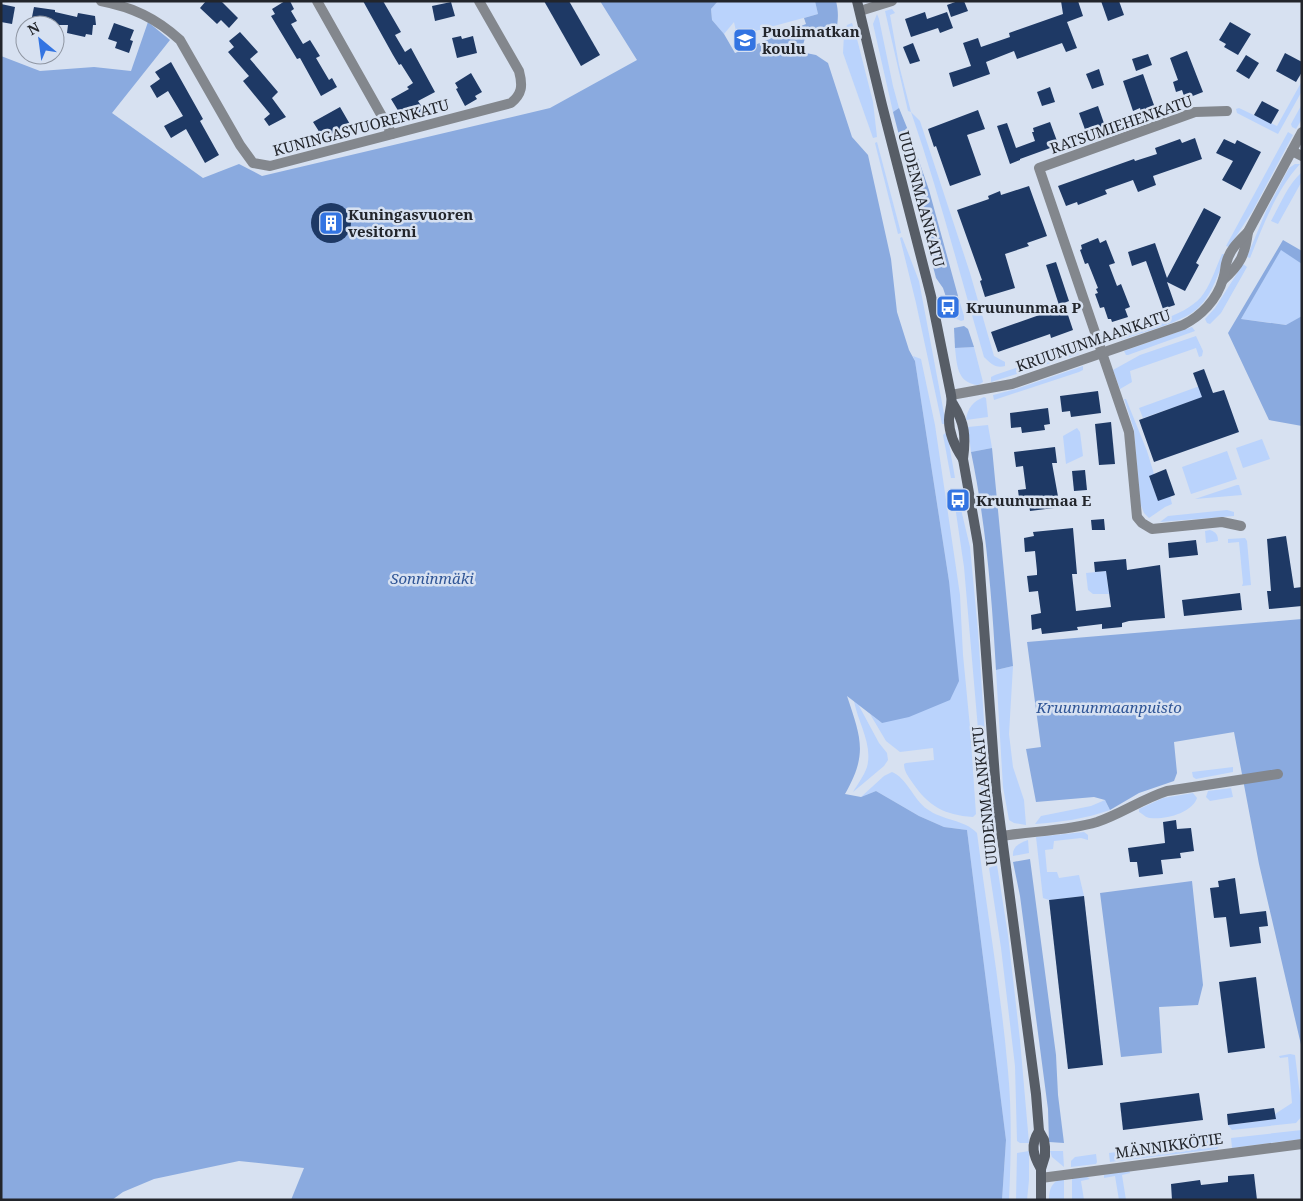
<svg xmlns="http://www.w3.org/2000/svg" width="1303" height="1201" font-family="'Noto Serif',serif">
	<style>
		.green { fill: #bad3fc }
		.forest { fill: #8aaadf }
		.building { fill: #1e3965 }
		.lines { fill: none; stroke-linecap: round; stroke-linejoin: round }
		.street { stroke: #83878d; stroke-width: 10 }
		.secondary { stroke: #575d66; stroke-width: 10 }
		.labels { text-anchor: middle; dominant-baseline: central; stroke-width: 5; stroke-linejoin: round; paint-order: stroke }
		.poi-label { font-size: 15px; font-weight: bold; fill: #22252b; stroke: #d7e1f1; text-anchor: start }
		.street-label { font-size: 15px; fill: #22252b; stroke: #d7e1f1 }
		.park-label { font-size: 15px; font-style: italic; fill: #2f5596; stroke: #d7e1f1 }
	</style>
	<rect width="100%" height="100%" fill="#d7e1f1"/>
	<g class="green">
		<polygon points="718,1 815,1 818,14 737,36 734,22 724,34 712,20 711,9"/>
		<path d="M892 9 895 13 890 15 899 65 911 112 920 121 970 273 994 356 1005 362V366C996 369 990 363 984 357 960 275 939 193 911 112L908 111 885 11Z"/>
		<polygon points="877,14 879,19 893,86 899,108 893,112 873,24"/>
		<polygon points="852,23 856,35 873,102 877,137 873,138 843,53 844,34 847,25"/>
		<polygon points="1302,81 1302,91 1278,134 1237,113 1236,109 1239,108 1277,126"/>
		<polygon points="1302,104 1302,119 1296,129 1292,127 1291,124"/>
		<polygon points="1288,132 1293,135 1252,212 1229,247 1226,246"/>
		<polygon points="877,142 901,233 898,234 875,143"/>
		<path d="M1295 164H1300C1276 190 1263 226 1250 258L1247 257 1266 211 1289 168Z"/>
		<path d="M1302 172V181L1278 224 1271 221C1280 205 1288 184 1302 172Z"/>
		<polygon points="902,237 919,281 946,424 942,424 916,303 900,238"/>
		<polygon points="1281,249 1302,264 1302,316 1287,325 1241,319"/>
		<path d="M1222 254H1226C1219 271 1213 293 1200 306 1186 322 1142 332 1121 340L1120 334 1123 331C1148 323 1189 316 1204 293 1212 281 1216 267 1222 254Z"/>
		<polygon points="1243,264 1247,267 1221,313 1210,324 1207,323 1205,319 1215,308"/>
		<polygon points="958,296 964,316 964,320 961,321 953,317 957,315 954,305"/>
		<polygon points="1192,327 1195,331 1128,355 1126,355 1124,351"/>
		<polygon points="1196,336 1203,351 1202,356 1199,357 1196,348 1130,371 1132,382 1120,389 1113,370 1140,355"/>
		<path d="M974 347 983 382 978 385C957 383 957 365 955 348Z"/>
		<polygon points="1072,349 1077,350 1079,354 991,382 991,377 995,375"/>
		<path d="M913 356 921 359 935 425 960 595 963 655 970 727 976 814 973 817C944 815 928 806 912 782 908 776 904 771 904 764L906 763 934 760 933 748 900 752 886 741 870 714 882 723 949 581 915 361Z"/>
		<polygon points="1083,366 1083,370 1079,372 994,400 993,395 1016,389"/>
		<polygon points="1208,383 1212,394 1143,418 1139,408"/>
		<path d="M984 397 986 398 988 417 966 420C967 408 974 401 984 397Z"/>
		<polygon points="1124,399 1126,399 1147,451 1154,474 1149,477 1158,500 1170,496 1172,504 1165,507 1149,518 1144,513 1140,503 1134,429"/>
		<polygon points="988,425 992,448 971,452 968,427"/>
		<polygon points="1077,428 1080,432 1083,456 1066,464 1063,436"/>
		<polygon points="947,432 955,478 951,478 943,435"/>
		<polygon points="1262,439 1270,459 1243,468 1236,448"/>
		<polygon points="1227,451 1237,479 1191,494 1182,467"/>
		<polygon points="1237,485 1239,485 1242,495 1195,499"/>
		<polygon points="960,505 970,547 978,631 991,825 997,858 991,859 988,857 982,802 978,729 964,567 955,506"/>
		<polygon points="1227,510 1234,512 1234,516 1160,522 1168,516"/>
		<path d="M1210 530C1216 532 1218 535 1218 541L1206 543 1205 531Z"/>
		<polygon points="1245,538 1247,541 1251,585 1242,586 1243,583 1239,542 1228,543 1228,539"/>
		<polygon points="1106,571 1109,594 1093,594 1088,590 1086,573"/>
		<polygon points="1013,666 1009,734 1013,767 1024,800 1026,825 1014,823 1009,820 1003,787 996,670"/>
		<path d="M854 701 858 704 879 743 887 753 888 760 884 766 853 792C857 785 864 776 867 767 873 744 858 723 854 701Z"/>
		<polygon points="1233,767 1233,772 1196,779 1193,777 1192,772"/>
		<path d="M892 772C906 777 914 800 927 809 943 821 964 819 977 833 987 912 1001 991 1008 1071 1012 1113 1011 1157 1009 1200H1002L1006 1140 967 830 944 827 919 816 876 791 861 797 884 776Z"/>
		<polygon points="1231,788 1233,797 1210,801 1206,797 1208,791"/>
		<path d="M1193 793 1197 798C1192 813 1165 820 1150 818 1146 818 1143 814 1139 812V809L1163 798Z"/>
		<path d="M1105 800 1110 810C1085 819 1061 822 1035 824L1041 816 1091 806Z"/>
		<polygon points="1084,832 1088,835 1088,840 1081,838 1054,841 1053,849 1045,850 1047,872 1057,872 1059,878 1079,875 1084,896 1049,900 1043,898 1036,837"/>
		<path d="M1028 840 1029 853 1013 856C1012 846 1020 843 1028 840Z"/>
		<polygon points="997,865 1008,935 1020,1040 1029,1143 1020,1143 1017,1141 1015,1066 1001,948 989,868 993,866"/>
		<polygon points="1290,1054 1295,1055 1302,1111 1302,1116 1296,1123 1232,1130 1228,1125 1275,1119 1275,1114 1292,1103 1288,1057 1280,1058 1279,1056"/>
		<polygon points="1302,1130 1302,1139 1232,1148 1231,1138"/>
		<polygon points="1220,1139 1221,1144 1217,1149 1110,1162 1109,1153"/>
		<polygon points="1029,1151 1029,1180 1027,1200 1016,1200 1017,1153"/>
		<polygon points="1050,1151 1063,1151 1064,1167 1052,1157"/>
		<polygon points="1096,1154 1097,1162 1096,1164 1071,1167 1071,1161 1075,1157"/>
		<polygon points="1129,1170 1130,1173 1122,1175 1126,1200 1119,1200 1115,1176 1104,1178 1104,1175"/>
		<polygon points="1086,1176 1090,1179 1081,1181 1084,1200 1072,1200 1072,1178"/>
		<path d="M1064 1179V1200H1049C1049 1189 1052 1180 1064 1179Z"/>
	</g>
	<g class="forest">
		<path d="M600 1H718L711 9 712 20 724 34 735 53 806 24 804 18 818 14 815 1H836C839 13 838 21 836 32L805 38 801 52 816 55 828 63 852 137 868 155 891 259 897 312 909 350 915 361 949 581 959 681 950 700 909 717 882 723 847 696C861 738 868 754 845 794L861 797 876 791 919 816 944 827 967 830 1006 1140 1002 1200H291L304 1168 239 1161 154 1179 123 1192 112 1200H1V56L40 71 94 67 131 71 148 22 170 40 112 113 203 178 239 164 262 176 550 108 637 60Z"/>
		<polygon points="899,108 910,135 929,190 958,296 954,305 949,306 943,288 936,278 893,112"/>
		<polygon points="1283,240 1302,251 1302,264 1281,250 1241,319 1286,325 1302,316 1302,426 1269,420 1228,333"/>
		<polygon points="964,326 968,329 974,347 955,348 954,328"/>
		<path d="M992 448 1013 666 996 670C992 597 986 524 971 452Z"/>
		<polygon points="1302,619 1302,1049 1259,864 1234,732 1174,742 1177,773 1174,781 1139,793 1110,810 1105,800 1094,797 1036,802 1026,749 1041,747 1027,642"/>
		<polygon points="1030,859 1056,1055 1058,1095 1064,1143 1049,1142 1048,1109 1020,896 1013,862"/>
		<polygon points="1192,881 1203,985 1198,1005 1159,1007 1162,1053 1121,1057 1100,893"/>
	</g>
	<g class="building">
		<polygon points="206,1 221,1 238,18 229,28 221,20 217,24 200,8"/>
		<polygon points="285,1 290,1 294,9 291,11 297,21 291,24 303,44 310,40 320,56 316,58 329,80 332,78 337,87 321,96 300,58 297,59 271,16 275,14 272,9"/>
		<polygon points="363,1 383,1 401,32 395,35 405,52 411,48 435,92 418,101 424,110 405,122 391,99 409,89 407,87 413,83 401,64 399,65 393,55"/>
		<polygon points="544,1 569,1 600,55 581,66"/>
		<polygon points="958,1 964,1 968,11 951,17 947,5"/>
		<polygon points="1061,1 1078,1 1083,16 1067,22 1077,48 1066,52 1062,43 1017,59 1014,51 986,62 990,74 953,87 949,73 971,66 963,43 978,38 981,47 1010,37 1009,33 1063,14"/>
		<polygon points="1101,1 1119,1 1124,15 1108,21"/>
		<polygon points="451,2 455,16 435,21 432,6"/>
		<polygon points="1,4 15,7 12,24 1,22"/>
		<polygon points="34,7 55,10 55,12 77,17 78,13 95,16 96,25 93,25 92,35 86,34 85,37 67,33 68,25 51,25 31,22"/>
		<polygon points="925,12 927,19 947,12 953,28 940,33 938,28 911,37 905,19"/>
		<polygon points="1230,22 1251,34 1238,55 1224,47 1226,44 1219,40"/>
		<polygon points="114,23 134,30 130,40 133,41 129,53 115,48 117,42 108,39"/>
		<polygon points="240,32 258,52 250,59 278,92 272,98 286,117 269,126 264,119 270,114 243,81 249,76 228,52 234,47 229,41"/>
		<polygon points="461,36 462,39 473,36 477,53 457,58 452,38"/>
		<polygon points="913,43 920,61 910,64 903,47"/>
		<polygon points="1187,51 1203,92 1185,99 1182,90 1176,92 1173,82 1178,80 1170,58"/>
		<polygon points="1285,53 1302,62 1302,72 1296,82 1276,71"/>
		<polygon points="1148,54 1152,65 1136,71 1132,59"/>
		<polygon points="1246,55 1259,63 1249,79 1236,71"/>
		<polygon points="171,62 203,119 200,121 219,155 205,163 186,129 171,138 164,126 183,116 168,91 157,98 150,86 160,79 155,72"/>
		<polygon points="1099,69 1104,85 1092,89 1086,74"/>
		<polygon points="471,73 482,92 475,96 477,99 465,106 456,89 458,88 455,83"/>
		<polygon points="1143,74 1155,108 1141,113 1140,108 1133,111 1123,81"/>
		<polygon points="1050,87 1055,102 1042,106 1037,92"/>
		<polygon points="1262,101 1279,110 1271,124 1254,115"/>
		<polygon points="1098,106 1106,129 1087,135 1079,113"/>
		<polygon points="340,107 351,126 328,139 323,131 320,133 313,122"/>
		<polygon points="978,110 985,129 967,135 981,175 950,186 936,146 934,147 928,129"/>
		<polygon points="1050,122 1057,141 1052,143 1053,147 1020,159 1020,160 1010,164 997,126 1007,123 1016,148 1035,141 1032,132 1034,132 1033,128"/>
		<polygon points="1195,138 1202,159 1153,176 1156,185 1138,192 1133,180 1105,190 1107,194 1078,205 1077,202 1066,206 1058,186 1134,159 1135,161 1157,154 1155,148 1180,139 1182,143"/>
		<polygon points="1224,139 1235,144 1237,140 1261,152 1241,190 1222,180 1233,161 1216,153"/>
		<polygon points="1029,186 1047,236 1027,243 1029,246 1005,254 1015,288 985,297 980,281 982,280 957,210 989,199 988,196 1000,191 1001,195"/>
		<circle cx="331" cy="223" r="20"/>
		<polygon points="1204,208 1221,217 1196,263 1199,265 1185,291 1167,282 1175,305 1163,309 1146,261 1132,266 1128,252 1155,243 1167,278"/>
		<polygon points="1098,238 1100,243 1106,240 1115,263 1109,265 1117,286 1121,284 1130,307 1125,309 1128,317 1112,322 1111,319 1108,319 1104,307 1100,308 1095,294 1098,293 1096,289 1098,288 1088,263 1085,264 1080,250 1082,249 1081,245"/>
		<polygon points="1056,262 1069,301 1059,305 1046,265"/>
		<polygon points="1065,306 1073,330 1051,338 1050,334 998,352 991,332"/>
		<polygon points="1204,369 1213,393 1224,390 1239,432 1154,462 1139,420 1202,397 1193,373"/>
		<polygon points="1098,391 1101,413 1071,417 1070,411 1062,412 1060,396"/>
		<polygon points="1048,408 1050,424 1044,425 1045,430 1022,433 1021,427 1011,428 1010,413"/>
		<polygon points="1111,422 1115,464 1099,465 1095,424"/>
		<polygon points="1055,447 1057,463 1052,463 1059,502 1053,502 1054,508 1030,511 1029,505 1020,506 1018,490 1026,489 1023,466 1016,467 1014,452"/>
		<polygon points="1166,469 1175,495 1158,501 1149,476"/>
		<polygon points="1085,470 1087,490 1074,491 1072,471"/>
		<polygon points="1104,519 1105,530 1092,530 1091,520"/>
		<polygon points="1073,528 1077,574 1072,574 1076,611 1111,607 1106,571 1095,572 1094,562 1126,559 1127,570 1160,565 1165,618 1129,621 1122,623 1122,627 1102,629 1102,624 1077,627 1078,630 1042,634 1041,628 1032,630 1031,615 1041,613 1038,591 1029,592 1027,576 1037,575 1037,571 1035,551 1025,552 1024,538 1034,536 1033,532"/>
		<polygon points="1286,536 1294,588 1302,587 1302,606 1269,609 1267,591 1271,591 1267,539"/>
		<polygon points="1196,540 1198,555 1169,558 1168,543"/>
		<polygon points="1240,593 1242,610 1184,616 1182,600"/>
		<polygon points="1176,820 1177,829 1191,828 1194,851 1180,853 1181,858 1161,860 1163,874 1139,877 1137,862 1130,862 1128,848 1165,843 1163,822"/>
		<polygon points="1235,878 1240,914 1266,911 1268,926 1259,927 1261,943 1230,947 1226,917 1214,918 1210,888 1219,887 1218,881"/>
		<polygon points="1084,896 1103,1065 1068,1069 1049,900"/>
		<polygon points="1256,977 1265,1048 1228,1053 1219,982"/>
		<polygon points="1199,1093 1203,1120 1123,1130 1120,1103"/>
		<polygon points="1274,1108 1276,1119 1228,1125 1227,1114"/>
		<polygon points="1254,1174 1257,1200 1172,1200 1171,1184 1200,1180 1201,1185 1228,1182 1228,1176"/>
	</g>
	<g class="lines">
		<g class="street">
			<path d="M101 1C132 7 156 18 180 40L240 145 253 163 270 166 511 103C522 94 523 86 519 71L479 1"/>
			<polyline points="317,1 392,134"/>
			<polyline points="860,11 892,1"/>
			<polyline points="1227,111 1195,112 1039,168 1129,432 1137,517 1142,523 1152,529 1222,522 1241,526"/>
			<polyline points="1292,151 1302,156"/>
			<path d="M1223 280C1240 265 1245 255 1248 232"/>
			<path d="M951 395 1012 384 1183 325C1201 316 1217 300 1223 279 1225 274 1225 269 1226 264 1229 250 1239 241 1248 232L1302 132"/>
			<path d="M1002 836C1033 831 1067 831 1097 822 1121 814 1142 799 1167 791L1278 774"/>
			<polyline points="1041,1178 1302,1144"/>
		</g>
		<g class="secondary">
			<path d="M857 1 882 105 931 296 951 395C953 404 949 411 949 420 949 435 955 447 963 459"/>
			<path d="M953 404C965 423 966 437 963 459L978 544 996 792 1036 1094 1039 1131 1044 1140 1045 1147V1156L1041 1169V1200"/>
			<path d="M1039 1131C1030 1145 1033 1155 1041 1169"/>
		</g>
	</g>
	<defs>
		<g id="school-square" transform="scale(1.25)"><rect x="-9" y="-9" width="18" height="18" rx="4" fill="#3374e2" stroke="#d7e1f1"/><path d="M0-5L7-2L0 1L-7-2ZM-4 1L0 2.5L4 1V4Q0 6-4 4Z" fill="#fff"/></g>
		<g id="building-square" transform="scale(1.25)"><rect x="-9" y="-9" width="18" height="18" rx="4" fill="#3374e2" stroke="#d7e1f1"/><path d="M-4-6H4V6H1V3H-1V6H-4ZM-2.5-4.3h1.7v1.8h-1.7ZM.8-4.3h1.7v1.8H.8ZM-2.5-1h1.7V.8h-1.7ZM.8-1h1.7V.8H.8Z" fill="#fff"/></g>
		<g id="bus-square" transform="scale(1.25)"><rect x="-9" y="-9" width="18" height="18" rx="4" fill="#3374e2" stroke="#d7e1f1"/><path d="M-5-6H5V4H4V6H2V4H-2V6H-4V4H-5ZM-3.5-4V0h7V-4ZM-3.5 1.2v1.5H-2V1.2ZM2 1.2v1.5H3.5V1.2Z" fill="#fff"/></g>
	</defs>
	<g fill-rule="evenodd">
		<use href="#school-square" x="745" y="40"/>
		<use href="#building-square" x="331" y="223"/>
		<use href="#bus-square" x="948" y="307"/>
		<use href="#bus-square" x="958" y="500"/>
	</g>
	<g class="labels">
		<g class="poi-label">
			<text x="762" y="31">Puolimatkan<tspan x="762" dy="17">koulu</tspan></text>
			<text x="348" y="214">Kuningasvuoren<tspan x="348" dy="17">vesitorni</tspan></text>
			<text x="966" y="307">Kruununmaa P</text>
			<text x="976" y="500">Kruununmaa E</text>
		</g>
		<g class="street-label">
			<text transform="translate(1121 124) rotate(-19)">RATSUMIEHENKATU</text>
			<text transform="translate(361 127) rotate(-15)">KUNINGASVUORENKATU</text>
			<text transform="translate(922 199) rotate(75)">UUDENMAANKATU</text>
			<text transform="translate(1093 340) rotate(-19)">KRUUNUNMAANKATU</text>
			<text transform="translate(984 796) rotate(-96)">UUDENMAANKATU</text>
			<text transform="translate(1169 1145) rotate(-8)">MÄNNIKKÖTIE</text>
		</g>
		<g class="park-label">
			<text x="432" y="578">Sonninmäki</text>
			<text x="1109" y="707">Kruununmaanpuisto</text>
		</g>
	</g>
	<rect width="1303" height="1201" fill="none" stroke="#22252b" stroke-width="5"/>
	<g transform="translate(40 40) rotate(331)"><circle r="24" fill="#d7e1f1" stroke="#8f96a2"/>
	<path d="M0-4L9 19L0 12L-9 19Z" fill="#3374e2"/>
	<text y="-8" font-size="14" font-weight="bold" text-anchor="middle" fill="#22252b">N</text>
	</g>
</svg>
